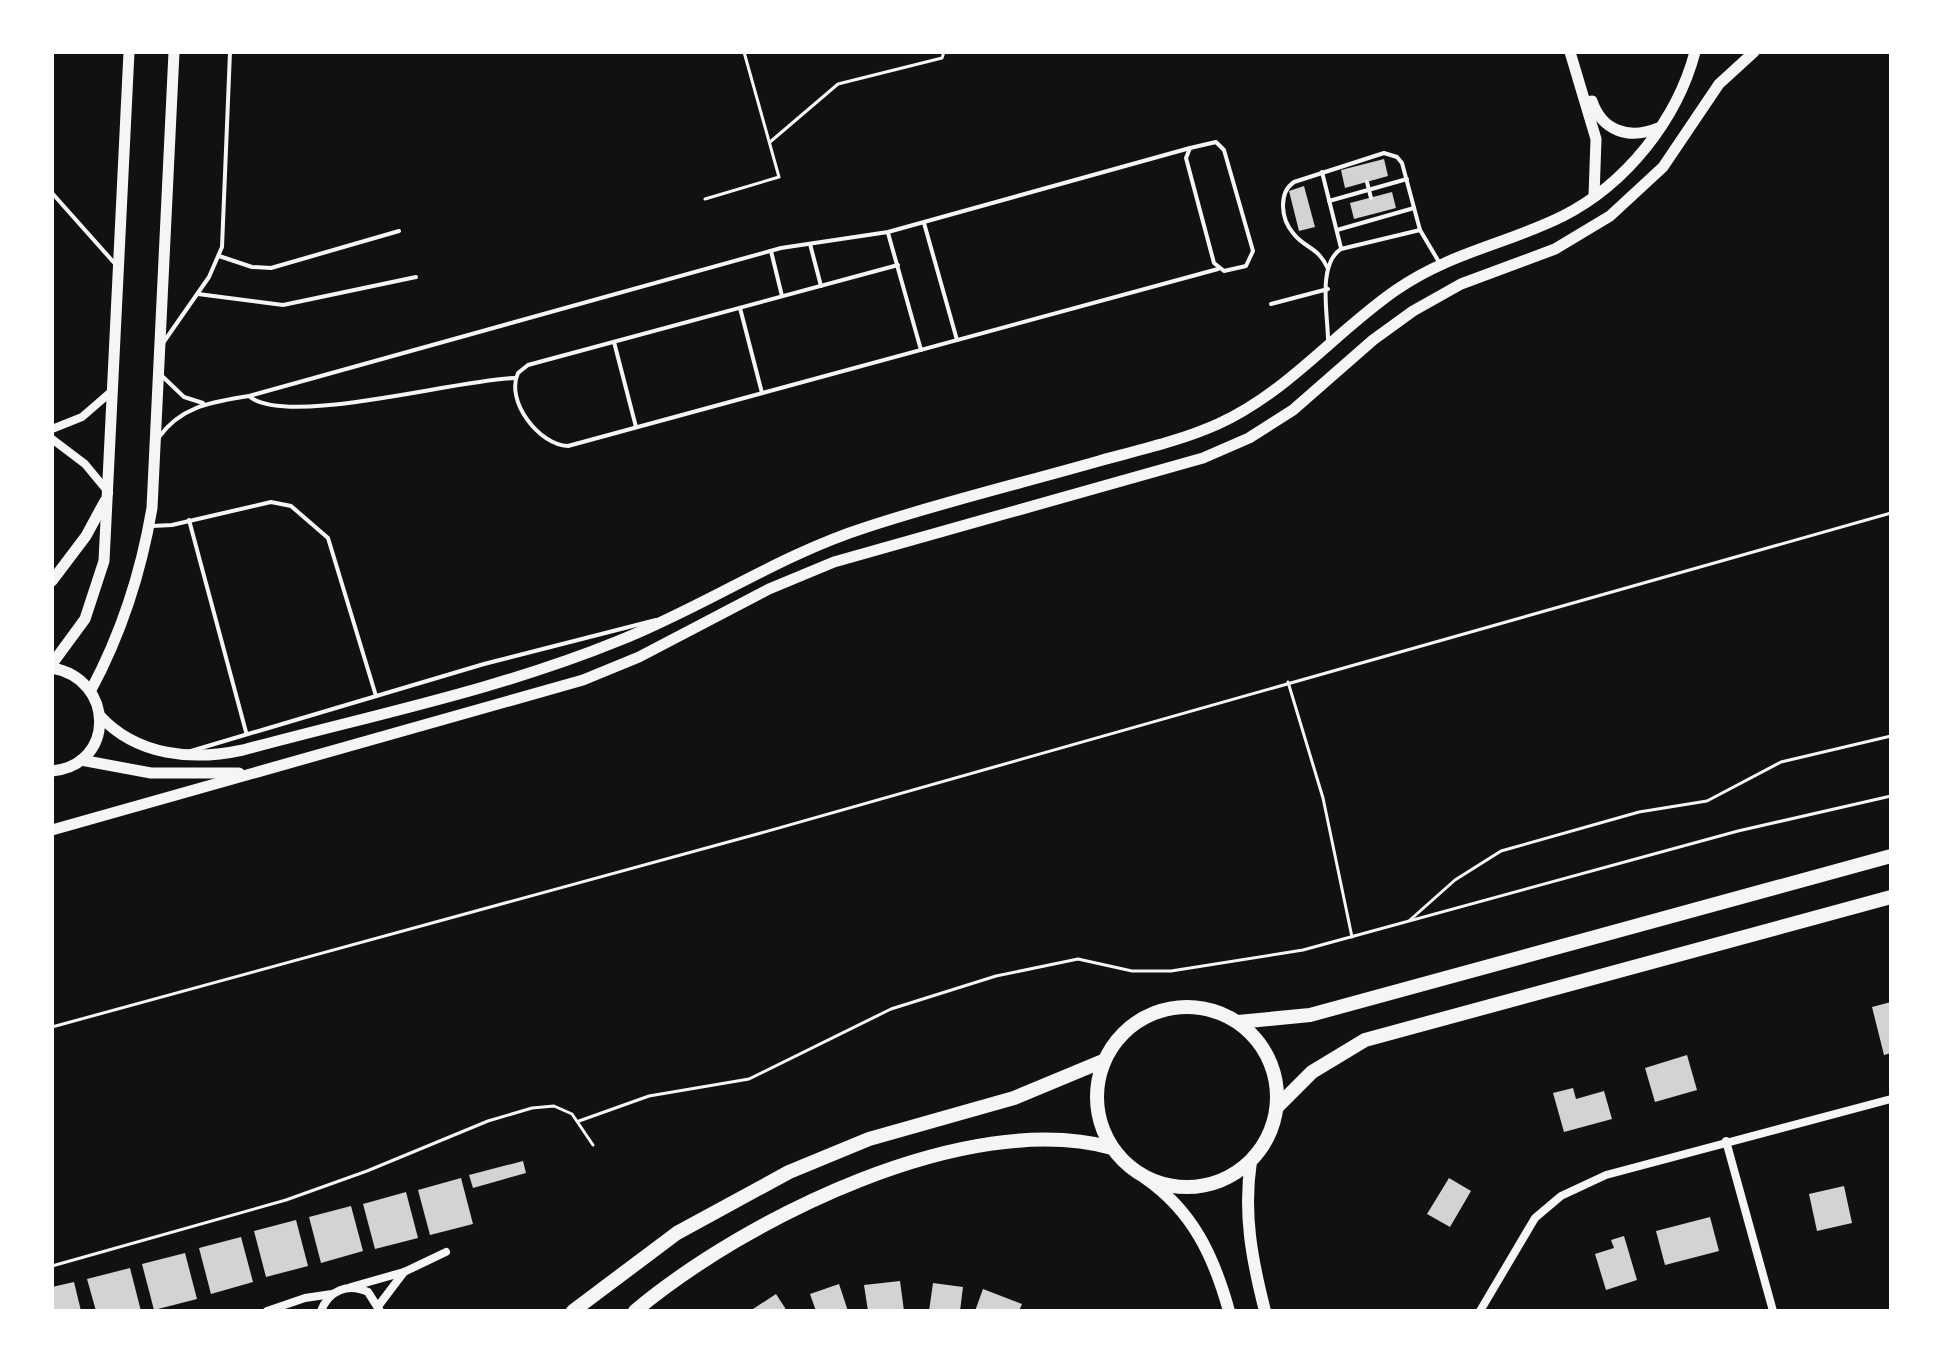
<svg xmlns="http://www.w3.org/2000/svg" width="1943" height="1363" font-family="Mulish,sans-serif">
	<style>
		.building { fill: #d3d3d3 }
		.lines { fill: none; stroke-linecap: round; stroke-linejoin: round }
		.path { stroke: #f5f5f5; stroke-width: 3 }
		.service { stroke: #f5f5f5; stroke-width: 4 }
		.minor { stroke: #f5f5f5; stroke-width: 8 }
		.tertiary { stroke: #f5f5f5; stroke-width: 11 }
		.secondary { stroke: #f5f5f5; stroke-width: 12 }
		.primary { stroke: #f5f5f5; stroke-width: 14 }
	</style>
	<rect width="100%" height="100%" fill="#111"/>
	<g class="building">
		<polygon points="1384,159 1388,176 1345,188 1341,170"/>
		<polygon points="1304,186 1315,227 1299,231 1289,191"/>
		<polygon points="1392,192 1396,208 1354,219 1350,203"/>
		<polygon points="1891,1002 1891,1053 1884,1055 1872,1007"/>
		<polygon points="1687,1055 1697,1090 1655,1102 1645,1068"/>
		<polygon points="1573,1088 1576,1099 1604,1091 1612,1119 1564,1132 1553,1093"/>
		<polygon points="523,1161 526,1173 473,1188 469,1175"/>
		<polygon points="461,1178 473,1224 430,1235 418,1190"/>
		<polygon points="1449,1178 1471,1191 1450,1227 1427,1214"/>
		<polygon points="1844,1186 1852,1223 1817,1231 1809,1194"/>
		<polygon points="406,1192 418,1238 375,1249 363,1204"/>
		<polygon points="351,1206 363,1251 321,1263 309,1217"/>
		<polygon points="1710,1217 1719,1251 1665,1265 1656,1231"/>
		<polygon points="296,1220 308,1266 266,1277 254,1231"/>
		<polygon points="1624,1236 1637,1280 1606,1290 1595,1254 1614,1248 1611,1240"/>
		<polygon points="241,1237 253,1282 211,1294 199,1248"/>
		<polygon points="185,1253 197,1299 154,1310 142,1264"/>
		<polygon points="130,1268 141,1311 96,1311 87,1279"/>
		<polygon points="900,1281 904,1311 868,1311 864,1285"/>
		<polygon points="74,1282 81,1311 52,1311 52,1287"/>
		<polygon points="933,1283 963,1287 960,1311 929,1311"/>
		<polygon points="839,1284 848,1311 816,1311 810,1294"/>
		<polygon points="983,1289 1022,1304 1019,1311 975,1311"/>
		<polygon points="776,1294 787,1311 754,1311 753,1309"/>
	</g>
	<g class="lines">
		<g class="path">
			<polyline points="770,142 838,84 942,58 944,52"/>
			<polyline points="705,199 779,177 744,52"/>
			<polyline points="1288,682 1323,798 1352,937"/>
			<polyline points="1410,920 1455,880 1501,851 1639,812 1707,801 1781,762 1891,736"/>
			<polyline points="52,1027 761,833 1891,513"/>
			<polyline points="579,1121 649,1096 749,1079 891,1009 996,976 1078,959 1132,971 1171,971 1303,950 1738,831 1891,796"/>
			<polyline points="52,1266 286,1200 367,1171 488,1121 532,1108 554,1106 572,1114 593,1145"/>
		</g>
		<g class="service">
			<polygon points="1216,142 1224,150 1253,251 1246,266 1224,271 1214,263 1186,158 1190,148"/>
			<polyline points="1322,172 1341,248"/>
			<polyline points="1367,182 1371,198"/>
			<polyline points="52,193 117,266"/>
			<polyline points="1329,201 1407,179"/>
			<polyline points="924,223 957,340"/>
			<polyline points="1337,230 1414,208"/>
			<polyline points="888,233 921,350"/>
			<polyline points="810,244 821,286"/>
			<polyline points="771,251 782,296"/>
			<polyline points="219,256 252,267 271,268 399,231"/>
			<path d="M898 265 528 365 518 373C505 401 539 445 568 446L1218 269"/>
			<path d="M1328 269C1318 246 1305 249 1293 233 1281 219 1278 193 1294 182L1384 153 1397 157 1402 163 1420 230 1439 262"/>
			<polyline points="198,294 283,305 416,277"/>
			<polyline points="1271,304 1328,289"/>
			<polyline points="740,308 762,393"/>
			<path d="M1328 340C1328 315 1317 264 1341 249L1420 230"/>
			<polyline points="614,342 636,427"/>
			<polyline points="163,343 209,277 222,247 230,52"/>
			<polyline points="162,376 184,397 203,403"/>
			<path d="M250 397C289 427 458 379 515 378"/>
			<path d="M159 437C182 405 214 402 249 396L781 248 888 232 1190 148"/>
			<polyline points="189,520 246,732"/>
			<polyline points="152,526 172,525 271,502 291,506 328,538 376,696"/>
			<polyline points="191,751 484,664 656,620"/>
		</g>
		<g class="minor">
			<polyline points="52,429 82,417 112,391"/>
			<polyline points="52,439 85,464 109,493"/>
			<polyline points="1726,1141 1773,1311"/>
			<polyline points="351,1287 404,1272 446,1252"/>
			<polyline points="379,1305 404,1272"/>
			<polyline points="267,1311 305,1298 332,1294"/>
			<path d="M321 1311C329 1290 348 1283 368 1292L380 1311"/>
			<polyline points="1480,1311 1535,1218 1561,1196 1606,1175 1891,1099"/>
		</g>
		<g class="tertiary">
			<polyline points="1570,52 1596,139 1594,196"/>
			<path d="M1592 101C1602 131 1629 140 1658 128"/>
			<polyline points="52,581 86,536 105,501"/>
			<polyline points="52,664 85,619 104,561 129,52"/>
			<path d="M52 668C115 679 116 765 52 771"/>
			<path d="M91 690C122 632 141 573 152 508L174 52"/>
			<path d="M100 716C137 756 192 761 243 750 368 716 498 690 618 641 704 607 779 555 867 527 943 502 1022 483 1099 461 1139 450 1180 441 1218 424 1288 392 1334 333 1396 290 1451 252 1507 244 1563 216 1626 184 1677 120 1695 52"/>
			<polyline points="81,760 151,773 239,773"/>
			<polyline points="52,830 583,680 639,657 769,589 834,562 1203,458 1249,438 1293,410 1373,340 1413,311 1461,284 1555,249 1610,216 1663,167 1719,84 1754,52"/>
		</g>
		<g class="secondary">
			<path d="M1251 1161C1243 1214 1252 1260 1265 1311"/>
			<path d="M1145 1178C1193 1211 1214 1257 1229 1311"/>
		</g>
		<g class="primary">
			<circle cx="1187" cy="1097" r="90"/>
			<polyline points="1238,1022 1310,1015 1891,856"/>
			<polyline points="1277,1107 1312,1072 1365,1040 1891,897"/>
			<polyline points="573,1311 677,1233 789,1172 869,1139 1014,1098 1103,1061"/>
			<path d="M635 1311C745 1219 967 1108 1112 1148"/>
		</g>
	</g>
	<rect width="1943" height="1363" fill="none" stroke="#ffffff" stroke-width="108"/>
</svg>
